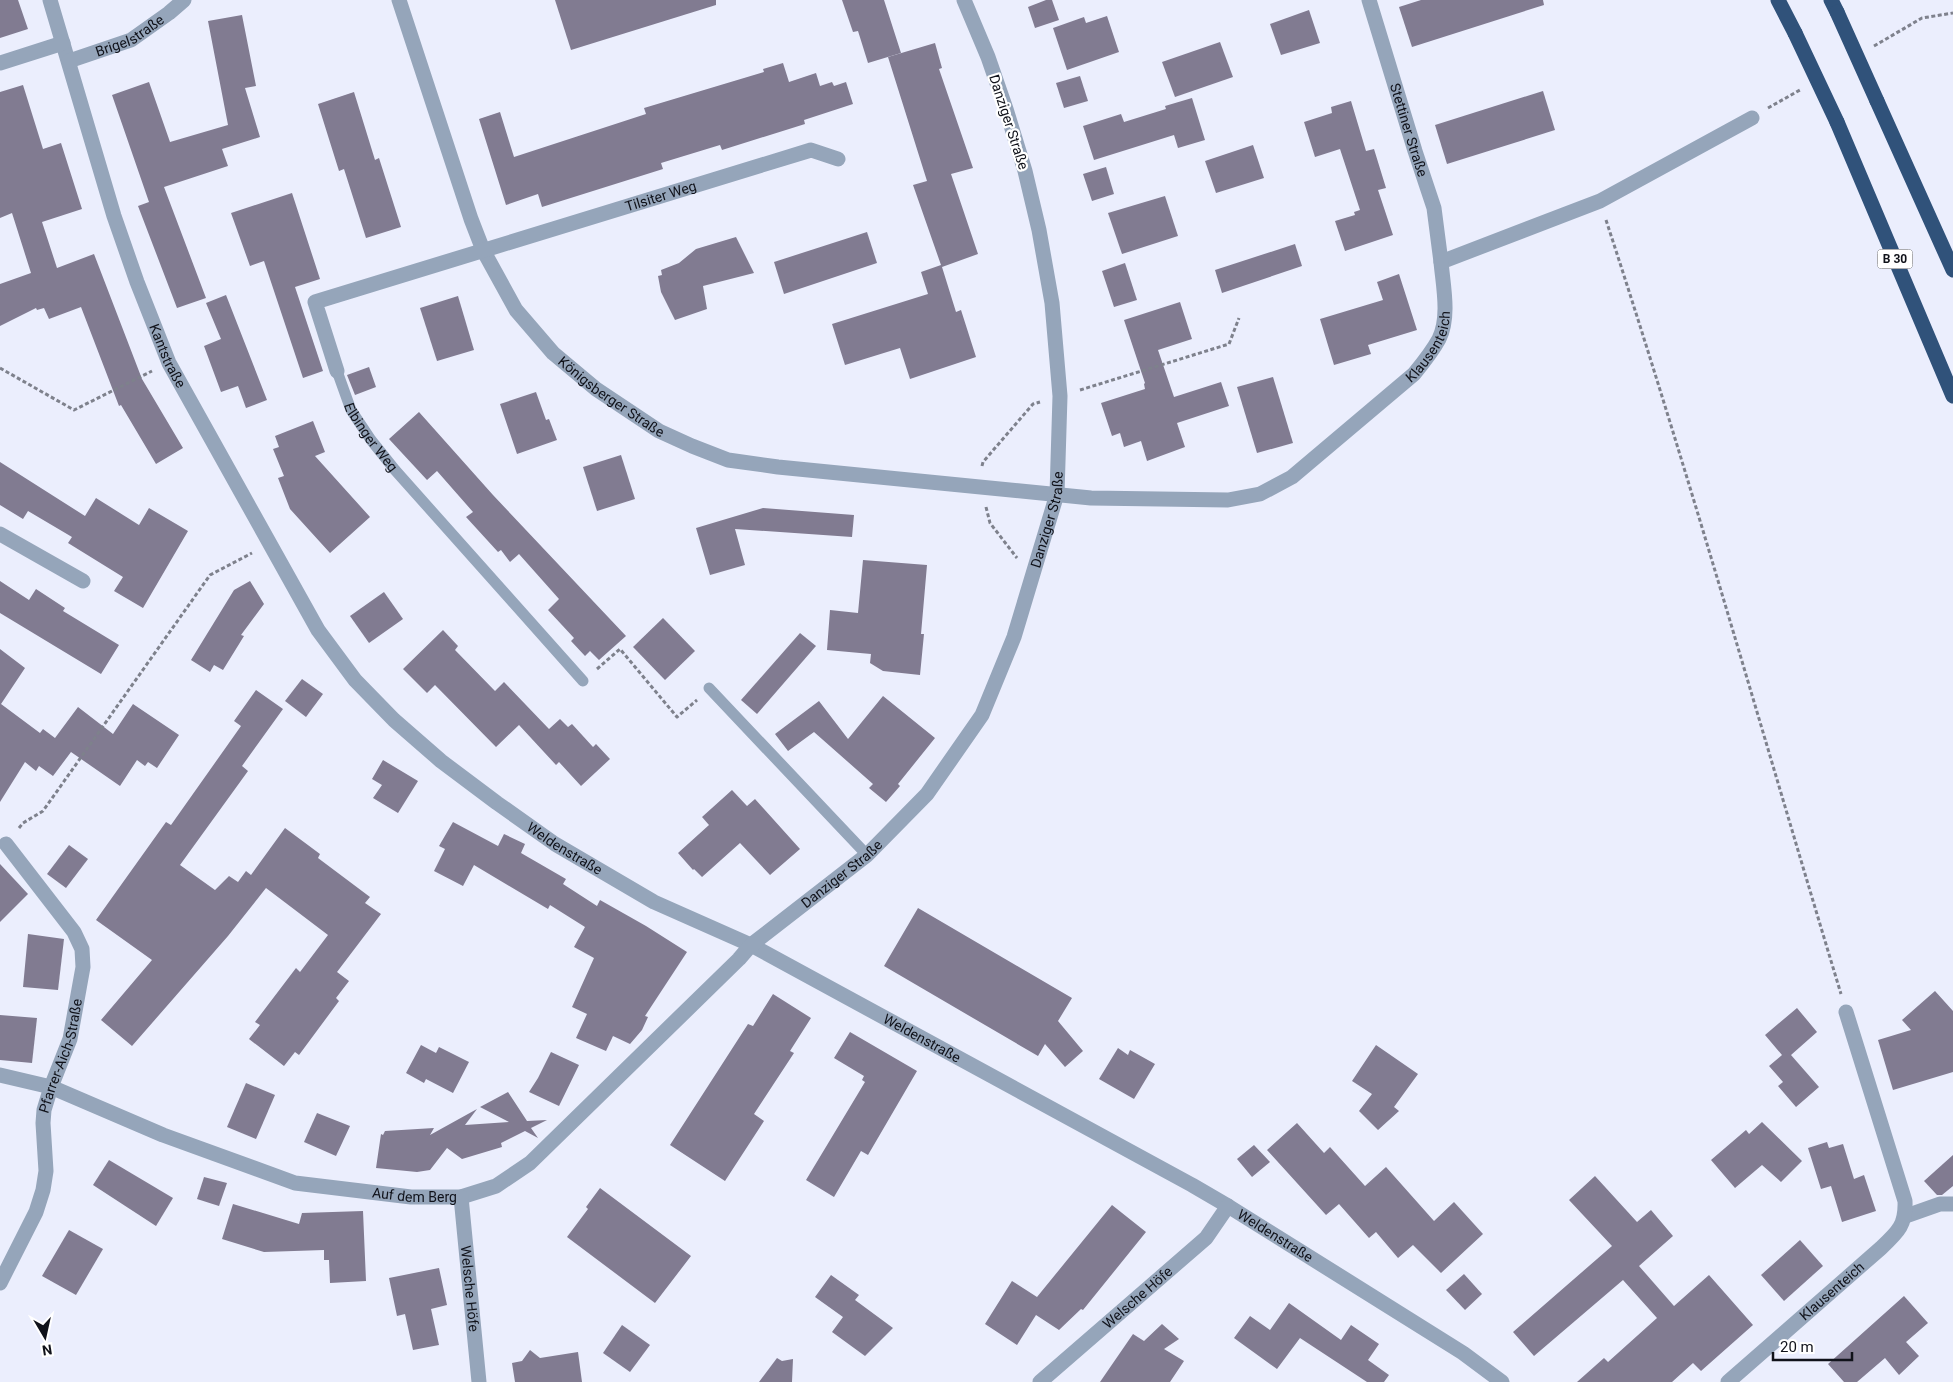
<svg xmlns="http://www.w3.org/2000/svg" width="1953" height="1382" font-family="Roboto,sans-serif">
	<style>
		.building { fill: #817b91 }
		.lines { fill: none; stroke-linecap: round; stroke-linejoin: round }
		.path { stroke: #7e818c; stroke-width: 3; stroke-dasharray: 4 2.5; stroke-linecap: butt }
		.lane { stroke: #95a5ba; stroke-width: 11 }
		.street { stroke: #95a5ba; stroke-width: 15 }
		.highway { stroke: #30527a; stroke-width: 15 }
		.highway-bridge { stroke: #30527a; stroke-width: 15 }
		.labels { text-anchor: middle; dominant-baseline: central; stroke-width: 4.5; stroke-linejoin: round; paint-order: stroke }
		.shield { fill: #fff; stroke: #58595f; stroke-width: 1 }
		.shield-label { font-size: 12px; font-weight: bold; fill: #10121a }
		.street-label { font-size: 14px; fill: #10121a; stroke: #fff }
	</style>
	<rect width="100%" height="100%" fill="#ebeefd"/>
	<g class="building">
		<polygon points="0,0 18,0 28,29 0,38"/>
		<polygon points="555,0 716,0 716,5 571,50"/>
		<polygon points="842,0 884,0 901,53 868,63 858,31 853,32"/>
		<polygon points="1046,0 1052,0 1059,20 1035,28 1028,7"/>
		<polygon points="1421,0 1543,0 1544,5 1412,47 1399,7"/>
		<polygon points="1309,10 1320,43 1281,55 1270,24"/>
		<polygon points="242,15 256,86 245,88 260,137 222,149 228,166 164,187 206,298 177,308 138,206 149,202 112,95 149,82 170,142 228,125 208,21"/>
		<polygon points="1107,16 1119,52 1067,70 1053,28 1084,17 1086,23"/>
		<polygon points="1220,42 1233,77 1175,97 1162,62"/>
		<polygon points="935,43 942,68 939,69 973,168 951,174 978,254 942,267 956,312 961,310 976,357 910,379 900,348 845,365 832,324 928,294 921,272 941,265 913,185 927,181 888,57"/>
		<polygon points="783,63 789,82 816,73 820,86 832,82 834,86 846,82 853,104 804,120 805,124 722,150 720,145 661,163 663,169 542,207 538,194 506,205 479,119 500,112 514,157 646,114 644,108 764,72 763,69"/>
		<polygon points="1080,76 1088,101 1064,108 1056,83"/>
		<polygon points="23,85 43,149 61,143 82,209 42,222 57,268 94,254 142,379 183,448 156,464 121,405 119,406 81,307 49,319 44,308 37,310 36,308 0,326 0,284 31,273 12,213 0,218 0,92"/>
		<polygon points="1543,91 1555,130 1447,164 1435,125"/>
		<polygon points="354,92 375,160 379,158 401,227 366,238 344,169 339,171 318,104"/>
		<polygon points="1192,98 1205,140 1178,148 1174,135 1094,160 1083,126 1121,114 1124,122 1166,109 1165,106"/>
		<polygon points="1351,101 1366,151 1374,149 1386,188 1378,190 1393,235 1345,251 1335,221 1355,215 1354,212 1360,210 1340,149 1315,157 1304,122 1332,113 1331,107"/>
		<polygon points="1253,145 1264,178 1216,193 1205,161"/>
		<polygon points="1106,167 1114,194 1092,201 1083,174"/>
		<polygon points="292,193 320,279 295,287 323,371 303,378 264,261 250,266 231,213"/>
		<polygon points="1165,196 1178,236 1122,254 1108,213"/>
		<polygon points="867,232 877,263 784,294 774,262"/>
		<polygon points="736,237 754,273 703,286 707,309 675,320 661,292 658,276 662,275 661,270 679,263 696,249"/>
		<polygon points="1295,244 1302,266 1222,293 1215,270"/>
		<polygon points="1125,263 1137,300 1114,307 1102,271"/>
		<polygon points="1399,274 1417,330 1368,345 1371,354 1334,365 1320,319 1383,300 1377,282"/>
		<polygon points="226,295 267,400 246,408 238,386 221,392 204,346 221,339 206,303"/>
		<polygon points="458,296 474,350 437,361 420,308"/>
		<polygon points="1180,302 1192,339 1158,350 1174,397 1221,382 1229,406 1177,423 1185,447 1147,461 1141,441 1124,447 1120,433 1112,436 1101,403 1145,389 1144,384 1145,383 1124,320"/>
		<polygon points="369,367 376,387 355,395 347,375"/>
		<polygon points="1273,377 1293,443 1257,453 1237,387"/>
		<polygon points="536,392 546,420 549,419 557,440 517,454 500,404"/>
		<polygon points="419,412 493,495 626,636 599,660 590,651 585,656 571,641 574,638 548,610 559,599 519,554 510,562 501,550 498,552 466,517 473,512 437,471 427,480 389,439"/>
		<polygon points="313,421 325,452 315,456 370,517 330,553 290,509 278,478 284,476 273,449 279,447 275,436"/>
		<polygon points="621,455 635,499 597,511 583,467"/>
		<polygon points="0,462 85,516 96,498 139,525 149,508 188,531 143,608 114,591 123,577 68,543 72,537 28,511 23,519 0,505"/>
		<polygon points="763,508 854,515 852,537 735,529 745,565 710,575 696,528"/>
		<polygon points="863,560 927,565 921,634 924,634 920,675 883,671 870,663 871,654 827,650 830,610 858,613"/>
		<polygon points="0,581 29,600 36,589 65,608 63,611 119,645 101,674 0,613"/>
		<polygon points="250,581 264,604 241,635 244,636 223,670 214,665 210,672 191,660 234,590"/>
		<polygon points="384,592 403,619 369,643 350,616"/>
		<polygon points="663,618 695,651 665,680 633,647"/>
		<polygon points="443,630 458,646 455,650 495,691 504,682 549,729 560,719 568,727 572,724 593,747 596,744 610,759 581,786 559,762 556,765 519,725 496,747 435,685 427,693 403,669"/>
		<polygon points="800,633 816,646 757,714 741,700"/>
		<polygon points="0,649 25,668 1,704 40,733 43,729 55,738 78,707 113,734 133,704 179,735 157,768 148,762 145,766 137,760 120,786 71,752 53,776 39,766 36,771 25,762 0,802"/>
		<polygon points="302,679 323,694 306,717 285,701"/>
		<polygon points="256,690 283,709 242,766 248,771 180,865 215,890 229,876 238,882 246,871 251,875 285,828 320,854 318,858 370,897 365,903 381,914 337,972 349,981 336,998 339,1001 299,1055 295,1052 284,1066 249,1039 260,1025 255,1022 296,968 300,972 328,935 266,888 228,936 132,1046 101,1020 152,960 96,920 166,822 171,825 241,726 234,721"/>
		<polygon points="883,696 935,738 898,784 900,786 886,802 869,788 873,784 814,732 788,751 775,734 819,701 848,739"/>
		<polygon points="383,760 418,781 398,813 373,798 382,785 372,779"/>
		<polygon points="732,790 747,806 755,799 800,849 770,875 740,843 702,877 694,869 693,870 678,853 709,825 702,817"/>
		<polygon points="453,822 498,846 504,834 525,844 521,853 566,879 563,884 597,906 600,900 646,926 687,952 645,1016 648,1017 642,1030 630,1044 613,1036 606,1051 576,1038 587,1014 572,1007 594,958 574,947 585,927 550,905 548,909 474,865 463,886 434,871 445,849 439,846"/>
		<polygon points="69,845 88,859 66,888 47,874"/>
		<polygon points="0,864 28,894 0,922"/>
		<polygon points="918,908 1072,998 1058,1021 1083,1051 1065,1067 1045,1044 1038,1056 884,966"/>
		<polygon points="28,934 64,939 58,990 23,987"/>
		<polygon points="1935,991 1953,1011 1953,1072 1893,1090 1878,1040 1911,1030 1902,1020"/>
		<polygon points="773,994 811,1018 790,1051 794,1053 754,1114 764,1121 725,1181 670,1145 748,1024 753,1026"/>
		<polygon points="1797,1008 1817,1032 1791,1055 1819,1087 1796,1107 1778,1086 1783,1082 1769,1066 1782,1055 1765,1035"/>
		<polygon points="0,1015 37,1018 32,1063 0,1060"/>
		<polygon points="850,1032 917,1071 868,1155 861,1151 834,1197 806,1180 865,1082 862,1080 864,1076 834,1058"/>
		<polygon points="421,1045 436,1053 439,1047 469,1062 453,1093 426,1079 424,1083 406,1073"/>
		<polygon points="1376,1045 1418,1074 1394,1107 1399,1111 1378,1130 1359,1111 1372,1094 1352,1081"/>
		<polygon points="1118,1048 1128,1055 1130,1050 1155,1064 1134,1099 1099,1079"/>
		<polygon points="551,1052 579,1065 559,1106 529,1092 538,1078"/>
		<polygon points="246,1083 275,1095 256,1139 227,1127"/>
		<polygon points="508,1092 527,1121 547,1120 531,1128 538,1138 525,1131 501,1143 502,1147 462,1159 447,1148 430,1170 417,1172 376,1168 381,1134 383,1135 385,1131 434,1128 430,1135 477,1109 465,1125 509,1122 480,1107"/>
		<polygon points="317,1113 350,1126 336,1156 304,1142"/>
		<polygon points="1762,1122 1802,1161 1781,1182 1762,1165 1735,1188 1711,1160 1746,1130 1749,1134"/>
		<polygon points="1297,1123 1324,1153 1330,1147 1365,1186 1386,1167 1434,1221 1454,1202 1483,1234 1441,1273 1413,1245 1398,1258 1376,1232 1369,1238 1339,1204 1326,1215 1267,1150"/>
		<polygon points="1827,1142 1829,1148 1843,1144 1854,1179 1864,1175 1876,1211 1842,1222 1831,1186 1821,1189 1808,1148"/>
		<polygon points="1254,1145 1270,1162 1252,1177 1237,1159"/>
		<polygon points="1953,1155 1953,1186 1942,1195 1937,1195 1924,1181"/>
		<polygon points="109,1160 173,1198 156,1226 93,1185"/>
		<polygon points="1595,1176 1637,1222 1651,1210 1673,1236 1639,1266 1674,1306 1709,1275 1753,1325 1701,1371 1693,1363 1672,1382 1577,1382 1604,1358 1608,1362 1657,1318 1623,1280 1534,1356 1513,1332 1612,1246 1569,1200"/>
		<polygon points="204,1177 227,1183 219,1206 197,1199"/>
		<polygon points="600,1188 691,1256 655,1303 567,1237 588,1209 586,1207"/>
		<polygon points="233,1204 299,1224 302,1213 363,1211 366,1281 330,1283 329,1260 324,1260 324,1250 264,1252 222,1239"/>
		<polygon points="1112,1205 1146,1232 1083,1310 1081,1309 1059,1330 1036,1315 1017,1345 985,1324 1012,1281 1037,1297"/>
		<polygon points="69,1230 103,1249 76,1295 42,1276"/>
		<polygon points="1800,1240 1823,1266 1784,1301 1761,1275"/>
		<polygon points="439,1268 447,1305 431,1309 439,1345 413,1350 405,1314 397,1316 389,1278"/>
		<polygon points="1464,1274 1482,1294 1465,1310 1446,1290"/>
		<polygon points="831,1275 859,1295 855,1300 893,1328 865,1356 832,1332 843,1317 815,1297"/>
		<polygon points="1904,1296 1928,1323 1906,1342 1919,1356 1899,1375 1885,1358 1857,1382 1844,1382 1828,1364"/>
		<polygon points="1289,1303 1341,1340 1351,1325 1379,1344 1368,1360 1389,1375 1384,1382 1367,1382 1300,1338 1277,1369 1234,1338 1250,1316 1270,1330"/>
		<polygon points="1162,1324 1179,1339 1164,1349 1184,1361 1170,1382 1100,1382 1133,1334 1144,1341"/>
		<polygon points="622,1325 650,1345 630,1372 603,1353"/>
		<polygon points="530,1350 540,1358 578,1352 582,1382 515,1382 512,1363 522,1361"/>
		<polygon points="777,1358 782,1361 793,1359 792,1382 759,1382"/>
	</g>
	<g class="lines">
		<g class="path">
			<polyline points="1874,46 1922,18 1953,13"/>
			<polyline points="1768,108 1800,90"/>
			<path d="M1606 220C1690 477 1763 736 1841 994"/>
			<polyline points="0,368 74,410 152,371"/>
			<polyline points="1080,390 1229,344 1239,318"/>
			<polyline points="982,466 983,462 1033,404 1040,402"/>
			<polyline points="986,507 990,523 1017,558"/>
			<polyline points="597,669 620,649 677,717 697,700"/>
			<polyline points="19,828 23,823 43,811 210,575 252,553"/>
		</g>
		<g class="lane">
			<path id="s1" d="M337 371 351 410 371 440 395 470 583 681"/>
			<polyline points="709,688 867,855"/>
		</g>
		<g class="street">
			<path id="s2" d="M50 0 114 216 137 282 169 363 318 630 355 680 394 720 441 761 497 803 555 844 654 902 751 945 1192 1185 1228 1206 1463 1353 1502 1382"/>
			<path id="s3" d="M399 0 471 219 483 250 516 310 553 353 596 389 659 431 692 446 728 460 778 467 1091 498 1228 500 1260 494 1292 477 1414 374C1423 363 1432 352 1439 339 1450 317 1443 285 1441 262L1600 201 1752 118"/>
			<path id="s4" d="M1369 0 1415 151 1434 208 1441 262"/>
			<path id="s5" d="M69 61 131 40 169 13 184 0"/>
			<polyline points="0,63 63,43"/>
			<path id="s6" d="M337 371 315 302 811 150 838 159"/>
			<polyline points="0,534 83,581"/>
			<path id="s7" d="M0 1075 51 1087 163 1135 295 1183 411 1197H461L496 1186 530 1163 739 959 751 945 867 855 927 794 982 715 1014 637 1057 494 1060 396 1052 303 1039 230 1025 171 1006 109 988 57 964 0"/>
			<path id="s8" d="M461 1197 479 1382"/>
			<polyline points="1906,1216 1940,1204 1953,1204"/>
			<path id="s9" d="M0 1283 36 1212 43 1190 46 1171 43 1123 44 1110 51 1087 70 1039 83 967 82 949 74 932 6 844"/>
			<path id="s10" d="M1040 1382 1206 1238 1228 1206"/>
			<path id="s11" d="M1728 1382 1881 1248C1898 1232 1906 1225 1905 1201L1846 1012"/>
		</g>
		<g class="highway">
			<polyline points="1778,0 1795,33"/>
			<polyline points="1831,0 1837,12"/>
			<polyline points="1877,101 1953,270"/>
			<polyline points="1837,122 1953,396"/>
		</g>
		<g class="highway-bridge">
			<polyline points="1837,12 1877,101"/>
			<polyline points="1795,33 1837,122"/>
		</g>
	</g>
	<g class="labels">
		<rect class="shield" x="1877.5" y="249.5" width="35" height="19" rx="4"/>
		<g class="shield-label">
			<text x="1895" y="259">B 30</text>
		</g>
		<g class="street-label">
			<text stroke="none"><textPath href="#s5" startOffset="66">Brigelstraße</textPath></text>
			<text transform="translate(1009 122) rotate(72)">Danziger Straße</text>
			<text stroke="none"><textPath href="#s4" startOffset="136">Stettiner Straße</textPath></text>
			<text stroke="none"><textPath href="#s6" startOffset="434">Tilsiter Weg</textPath></text>
			<text stroke="none"><textPath href="#s3" startOffset="1358">Klausenteich</textPath></text>
			<text stroke="none"><textPath href="#s2" startOffset="375">Kantstraße</textPath></text>
			<text stroke="none"><textPath href="#s3" startOffset="462">Königsberger Straße</textPath></text>
			<text stroke="none"><textPath href="#s1" startOffset="75">Elbinger Weg</textPath></text>
			<text stroke="none"><textPath href="#s7" startOffset="1405">Danziger Straße</textPath></text>
			<text stroke="none"><textPath href="#s2" startOffset="1020">Weldenstraße</textPath></text>
			<text stroke="none"><textPath href="#s7" startOffset="985">Danziger Straße</textPath></text>
			<text stroke="none"><textPath href="#s2" startOffset="1425">Weldenstraße</textPath></text>
			<text stroke="none"><textPath href="#s9" startOffset="240">Pfarrer-Aich-Straße</textPath></text>
			<text stroke="none"><textPath href="#s7" startOffset="435">Auf dem Berg</textPath></text>
			<text stroke="none"><textPath href="#s2" startOffset="1830">Weldenstraße</textPath></text>
			<text stroke="none"><textPath href="#s8" startOffset="92">Welsche Höfe</textPath></text>
			<text stroke="none"><textPath href="#s11" startOffset="138">Klausenteich</textPath></text>
			<text stroke="none"><textPath href="#s10" startOffset="129">Welsche Höfe</textPath></text>
		</g>
	</g>
	<g transform="translate(45 1337) rotate(171)" stroke="#ffffff" stroke-width="4" paint-order="stroke">
	<path d="M0-4L9 19L0 12L-9 19Z" fill="#10121a"/>
	<text y="-8" font-size="14" font-weight="bold" text-anchor="middle" fill="#10121a">N</text>
	</g>
	<path d="M1773 1352v8h79v-8" fill="none" stroke="#10121a" stroke-width="2.5"/>
	<text x="1780" y="1352" font-size="15" fill="#10121a" stroke="#ffffff" stroke-width="4" paint-order="stroke">20 m</text>
</svg>
